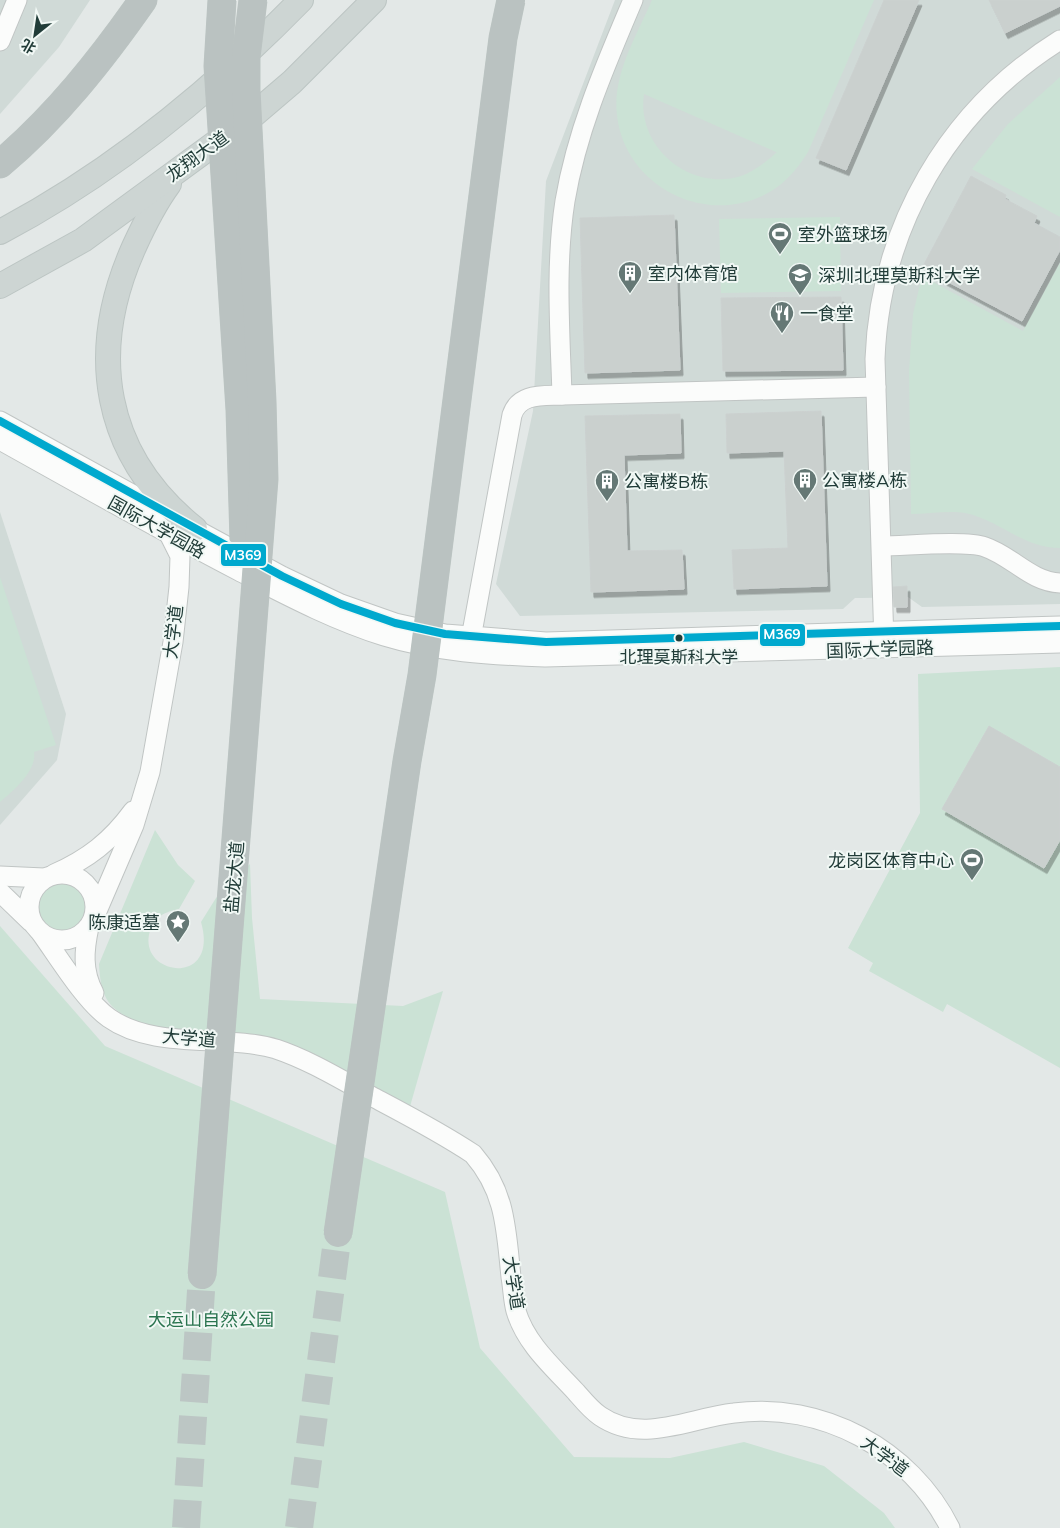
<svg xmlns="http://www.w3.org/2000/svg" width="1060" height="1528" font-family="Mulish,'Noto Sans SC',sans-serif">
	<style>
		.built { fill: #d0dad7 }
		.green { fill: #cbe2d5; fill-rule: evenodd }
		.building { fill: #cad0ce; stroke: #ccd1d0; filter: url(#shadow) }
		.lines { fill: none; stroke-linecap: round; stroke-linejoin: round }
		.highway-tunnel { stroke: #bcc6c4; stroke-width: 28; stroke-dasharray: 28 14; stroke-linecap: butt }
		.minor-casing { stroke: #c0c5c4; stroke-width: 21 }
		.major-casing { stroke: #bcc5c3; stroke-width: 26 }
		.highway-casing { stroke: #bcc5c3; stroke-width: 29 }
		.minor { stroke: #fbfcfb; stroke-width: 19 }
		.major { stroke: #cdd5d3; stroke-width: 24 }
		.highway { stroke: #bac2c1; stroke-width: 28 }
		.highway-bridge-casing { stroke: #bcc5c3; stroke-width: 29; stroke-linecap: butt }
		.highway-bridge { stroke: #bac2c1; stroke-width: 28 }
		.bus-1-casing { stroke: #f1f8f5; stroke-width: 11 }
		.bus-1 { stroke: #00a9ce; stroke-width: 8 }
		.bus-dot { fill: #213c38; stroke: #f1f8f5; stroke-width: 2 }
		.labels { text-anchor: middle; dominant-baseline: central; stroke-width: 4; stroke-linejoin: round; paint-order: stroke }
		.bus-label { font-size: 17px; fill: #213c38; stroke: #f1f8f5 }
		.street-label { font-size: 18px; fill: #213c38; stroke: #f1f8f5 }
		.poi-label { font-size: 18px; fill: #213c38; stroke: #f1f8f5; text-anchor: start }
		.park-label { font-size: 18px; fill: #2a744f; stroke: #f1f8f5 }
		.line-badge { stroke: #f1f8f5; stroke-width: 2 }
		.badge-label { font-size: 14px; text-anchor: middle; font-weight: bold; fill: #fff }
	</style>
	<defs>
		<filter id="shadow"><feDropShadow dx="3" dy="5.5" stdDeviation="0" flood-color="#0004"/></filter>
	</defs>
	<rect width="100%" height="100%" fill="#e3e8e7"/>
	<g class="built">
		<polygon points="0,0 90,0 59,47 0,114"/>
		<polygon points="615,0 1060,0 1060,604 922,607 908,597 862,598 855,598 843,609 520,616 496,584 533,411 546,181"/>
		<polygon points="0,512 66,714 57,760 0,825"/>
	</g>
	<g class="green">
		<path d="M652 0H874L808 152C796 171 782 187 762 196 700 225 624 183 617 115 612 75 637 35 652 0ZM644 94 776 152H777C766 162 755 171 741 176 689 192 636 146 644 94Z"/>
		<polygon points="1060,77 1060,217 972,169 1008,124"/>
		<polygon points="840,217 841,291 721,293 719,219"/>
		<path d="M1060 263V548C1022 548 1000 520 965 513 949 510 928 514 911 514L909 371 913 314 922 276 1023 331Z"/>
		<path d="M0 577 56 745 34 752C37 771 13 791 0 802Z"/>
		<polygon points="1060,667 1060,1068 947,1004 943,1012 869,971 873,963 848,948 920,813 918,674"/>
		<path d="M155 830 178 865 195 881 179 909C165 912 155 916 150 931 136 976 220 988 201 922L216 898 250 864 252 918 260 999 403 1006 443 991 409 1110 307 1054 145 1027C111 1009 101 1004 99 964Z"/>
		<circle cx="62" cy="907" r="26"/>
		<polygon points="0,926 105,1046 445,1192 480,1348 574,1457 670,1458 744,1442 824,1466 884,1513 895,1528 0,1528"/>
	</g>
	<g class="building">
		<polygon points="884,0 919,0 846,170 816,158"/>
		<polygon points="989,0 1060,0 1060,6 1005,33"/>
		<polygon points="971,176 1006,195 1005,199 1037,216 1034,223 1060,237 1060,250 1022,321 922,268"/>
		<polygon points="674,215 680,370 585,373 580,218"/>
		<polygon points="841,297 843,370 723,371 721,298"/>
		<polygon points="821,411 827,586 734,589 732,550 788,548 784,451 727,453 726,414"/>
		<polygon points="680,414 681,453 624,455 627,551 682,550 684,589 591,592 585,416"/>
		<polygon points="907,586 907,607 894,607 893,587"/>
		<polygon points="989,726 1060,767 1060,840 1044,868 942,809"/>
	</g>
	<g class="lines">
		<g class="highway-tunnel">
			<polyline points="186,1528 202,1275"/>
			<polyline points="299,1528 338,1233"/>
		</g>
		<g class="minor-casing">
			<g id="minor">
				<polyline points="0,41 17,0"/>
				<path d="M562 395C560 331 555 265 565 201 577 130 605 66 633 0"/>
				<polyline points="0,421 195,529 282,576 341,604 395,623 445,634 546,642 1060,626"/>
				<path d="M0 440C79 484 158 529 239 571 286 595 333 620 384 636 436 652 490 655 545 657L1060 643"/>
				<path d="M882 546C906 546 965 540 985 547 1012 556 1031 582 1060 583"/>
				<path d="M884 643 875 359C880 227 948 110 1060 40"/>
				<path d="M469 649 512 415C519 393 542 396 562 395L876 387"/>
				<circle cx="62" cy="907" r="33"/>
				<path d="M54 874C88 859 111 841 133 811"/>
				<polyline points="0,876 44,878"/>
				<polyline points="0,892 31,922"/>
				<polyline points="94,918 134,825 150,772 173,642 179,587 180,556 170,536"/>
				<path d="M89 927C84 950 82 971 94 993"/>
				<path d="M41 933C59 958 85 1001 109 1018 154 1050 225 1034 276 1049 309 1060 340 1079 371 1096 405 1114 440 1132 473 1154 506 1192 506 1229 511 1277 513 1288 513 1300 516 1311 526 1344 553 1367 576 1392 583 1400 591 1410 600 1416 642 1445 689 1418 734 1413 821 1401 911 1449 950 1528"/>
			</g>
		</g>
		<g class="major-casing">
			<g id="major">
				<path d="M169 184C155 203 144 225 134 247 87 352 102 455 195 529"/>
				<path d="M0 232C112 173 213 90 301 0"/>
				<polyline points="0,286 83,240 251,117 292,82 374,0"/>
			</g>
		</g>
		<g class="highway-casing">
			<path id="highway" d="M0 164C56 117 101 60 143 0"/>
		</g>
		<use href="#minor" class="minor"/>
		<use href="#major" class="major"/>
		<use href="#highway" class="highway"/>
		<g class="highway-bridge-casing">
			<g id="highway-bridge">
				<polyline points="222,0 218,66 240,410 244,540"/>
				<polyline points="338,1233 407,761 422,675 503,38 511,0"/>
				<polyline points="202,1275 264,479 262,401 246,90 246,57 253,0"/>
			</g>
		</g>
		<use href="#highway-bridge" class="highway-bridge"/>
		<g class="bus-1-casing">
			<polyline id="bus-1" points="0,421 282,576 341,604 395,623 445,634 546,642 1060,626"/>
		</g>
		<use href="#bus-1" class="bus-1"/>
	</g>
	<defs>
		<g id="stadium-pin" transform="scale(1.25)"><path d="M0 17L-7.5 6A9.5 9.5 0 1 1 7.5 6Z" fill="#657875" stroke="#f1f8f5"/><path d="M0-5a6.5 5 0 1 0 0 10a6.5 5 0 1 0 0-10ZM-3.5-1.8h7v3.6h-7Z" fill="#fff"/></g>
		<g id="building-pin" transform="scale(1.25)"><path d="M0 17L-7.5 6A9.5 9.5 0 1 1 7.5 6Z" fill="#657875" stroke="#f1f8f5"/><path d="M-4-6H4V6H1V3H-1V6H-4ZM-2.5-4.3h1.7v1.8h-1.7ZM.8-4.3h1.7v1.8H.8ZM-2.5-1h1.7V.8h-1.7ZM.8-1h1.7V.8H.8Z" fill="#fff"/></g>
		<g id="university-pin" transform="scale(1.25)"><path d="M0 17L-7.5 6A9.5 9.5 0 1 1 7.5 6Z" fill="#657875" stroke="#f1f8f5"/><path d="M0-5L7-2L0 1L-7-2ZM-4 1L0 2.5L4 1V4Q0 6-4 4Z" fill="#fff"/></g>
		<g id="restaurant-pin" transform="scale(1.25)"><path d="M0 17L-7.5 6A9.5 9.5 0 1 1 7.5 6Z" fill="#657875" stroke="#f1f8f5"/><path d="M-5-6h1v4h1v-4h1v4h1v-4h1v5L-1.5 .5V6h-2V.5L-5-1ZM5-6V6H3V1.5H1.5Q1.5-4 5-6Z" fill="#fff"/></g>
		<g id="sight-pin" transform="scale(1.25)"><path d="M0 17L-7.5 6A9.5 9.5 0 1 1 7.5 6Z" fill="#657875" stroke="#f1f8f5"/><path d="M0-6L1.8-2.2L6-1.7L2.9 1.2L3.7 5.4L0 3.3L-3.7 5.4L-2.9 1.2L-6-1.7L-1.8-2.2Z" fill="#fff"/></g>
	</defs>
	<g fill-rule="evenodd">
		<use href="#stadium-pin" x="780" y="234"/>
		<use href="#building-pin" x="630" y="273"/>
		<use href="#university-pin" x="800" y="275"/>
		<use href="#restaurant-pin" x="782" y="313"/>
		<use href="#building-pin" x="805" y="480"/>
		<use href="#building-pin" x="607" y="481"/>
		<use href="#stadium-pin" x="972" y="860"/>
		<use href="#sight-pin" x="178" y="922"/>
	</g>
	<circle class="bus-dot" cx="679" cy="638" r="4.5"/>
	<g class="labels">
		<g class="bus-label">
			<text x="679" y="656">北理莫斯科大学</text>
		</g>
		<g class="street-label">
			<text transform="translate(197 156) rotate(-36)">龙翔大道</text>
			<text transform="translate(157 527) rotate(29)">国际大学园路</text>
			<text transform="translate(173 632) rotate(-83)">大学道</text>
			<text transform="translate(880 649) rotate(-2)">国际大学园路</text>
			<text transform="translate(234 877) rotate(-85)">盐龙大道</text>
			<text transform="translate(189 1038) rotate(5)">大学道</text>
			<text transform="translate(514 1283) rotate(81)">大学道</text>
			<text transform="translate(885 1456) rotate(37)">大学道</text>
		</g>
		<g class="poi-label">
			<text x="798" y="234">室外篮球场</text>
			<text x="648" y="273">室内体育馆</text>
			<text x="818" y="275">深圳北理莫斯科大学</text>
			<text x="800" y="313">一食堂</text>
			<text x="822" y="480">公寓楼A栋</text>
			<text x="624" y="481">公寓楼B栋</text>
			<text x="954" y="860" text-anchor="end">龙岗区体育中心</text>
			<text x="160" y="922" text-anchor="end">陈康适墓</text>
		</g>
		<g class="park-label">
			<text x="211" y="1319">大运山自然公园</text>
		</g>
	</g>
	<g class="line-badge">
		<rect x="220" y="543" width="47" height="24" rx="5" fill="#00a9ce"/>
		<rect x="759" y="623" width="47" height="24" rx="5" fill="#00a9ce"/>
	</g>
	<g class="badge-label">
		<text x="243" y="560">M369</text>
		<text x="782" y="639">M369</text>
	</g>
	<g transform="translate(35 35) rotate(210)" stroke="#f1f8f5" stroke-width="4" paint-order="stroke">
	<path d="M0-4L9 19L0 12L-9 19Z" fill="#213c38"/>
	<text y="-8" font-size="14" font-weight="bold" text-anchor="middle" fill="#213c38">北</text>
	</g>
</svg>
